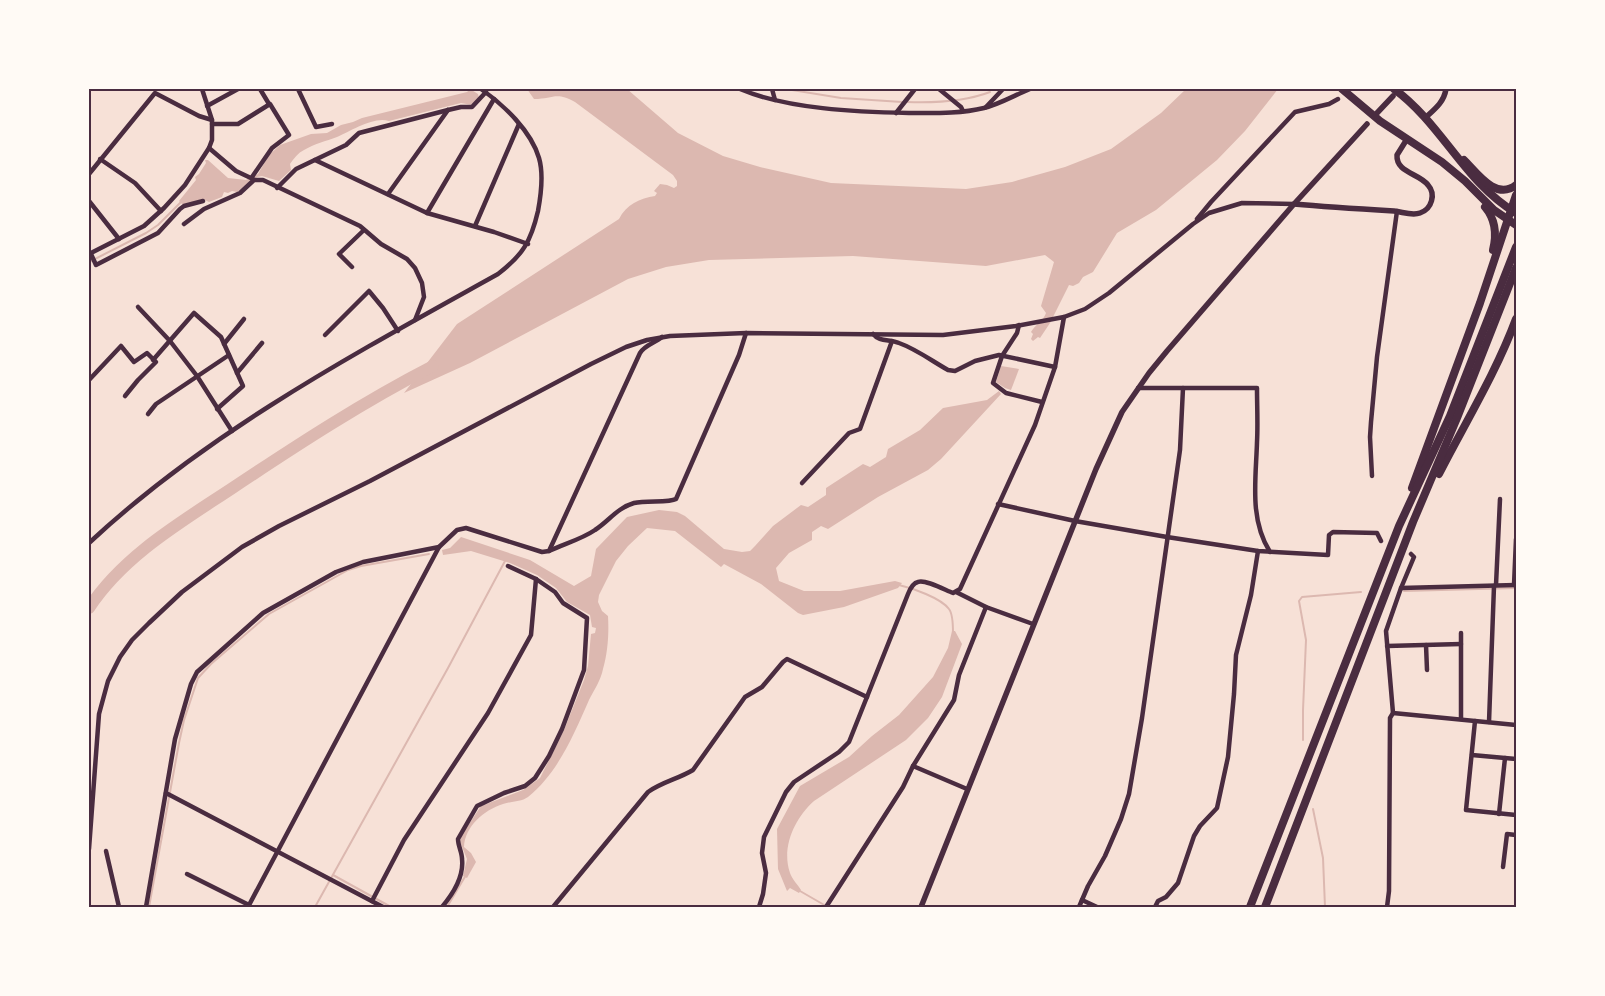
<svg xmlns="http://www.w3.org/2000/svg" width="1605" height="996" font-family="Karla,sans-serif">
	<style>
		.water { fill: #dcb8b0 }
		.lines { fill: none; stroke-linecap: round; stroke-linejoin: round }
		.stream { stroke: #dcb8b0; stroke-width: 2 }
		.river { stroke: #dcb8b0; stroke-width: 12 }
		.minor { stroke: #4a2c40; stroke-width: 4.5 }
		.tertiary { stroke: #4a2c40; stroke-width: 5.5 }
		.trunk { stroke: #4a2c40; stroke-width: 8 }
		.neatline { fill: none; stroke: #4a2c40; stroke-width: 2 }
	</style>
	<rect width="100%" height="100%" fill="#f7e1d7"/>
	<g class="water">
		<path d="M470 89 478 94 479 98 472 105 461 103 389 121C374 116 351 131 337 137 326 141 314 144 304 150 298 153 294 158 290 164L291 170 279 181 262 176 257 177 237 192 232 191 228 193 224 192 222 197 209 202 203 199 183 205 179 201 196 180 195 177 199 174 206 163 205 160H208L228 178 246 180 258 174 269 155 280 145 311 134 327 133 341 125 353 122 362 118 467 92Z"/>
		<path d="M527 89H627L678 133 723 156 760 167 831 183 966 189 1012 182 1065 167 1111 149 1161 113 1186 89H1278L1245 131 1217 160 1156 210 1117 233 1093 272 1083 277 1079 283 1073 286 1069 285 1050 323 1040 338 1038 337 1033 341 1031 339 1033 334 1031 332C1035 325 1044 320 1046 313L1041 306 1054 262 1045 255 986 266 853 256 709 260 666 267 628 279 470 363 404 393 457 324 619 219C626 205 640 198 655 196L657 193 654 191 660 184 667 185 674 188 677 186V181L673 175 575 102C556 91 553 99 534 99Z"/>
		<polygon points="1001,366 1019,369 1011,390 1005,388 996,382"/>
		<path d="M999 391 1001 394 941 459 928 470 878 497 828 529 821 526 812 532V540L789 553 776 568 779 581 804 591H840L895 581 902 583 898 588 844 607 803 615 798 613 761 584 724 564 721 567 675 531 647 528 628 546 616 561 599 595 598 602 602 611 608 616C609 633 608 652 603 669 601 680 594 690 589 700 574 734 558 773 528 797 521 802 512 801 503 804 484 810 465 826 464 847L471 853 476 862 467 878 463 876 467 859 460 842 461 836 481 806 523 790 540 778 564 730 584 680 588 666 591 634 595 633 596 628 592 627 590 615 567 602 556 588 537 575 510 563 471 551 443 555 442 550 450 548 461 537 530 560 574 586 591 576 596 549 627 517 659 510 677 512 685 516 724 549 742 552 750 551 755 546 773 526 801 505 808 507 826 495V488L863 464 870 467 886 457 888 449 920 430 943 408 987 400Z"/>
		<path d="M952 631H955L962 644 942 697 928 718 906 740 814 801C795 818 781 847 790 873 792 879 798 885 801 890L799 893 790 888 787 891 778 869 777 829 800 786 849 757 872 736 899 715 933 677 948 648Z"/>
	</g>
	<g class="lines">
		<g class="stream">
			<polyline points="792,89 792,90 841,98 902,102"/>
			<path d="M907 102C935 103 964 102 990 92"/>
			<polyline points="89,262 146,233 158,225 182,201"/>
			<path d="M899 585C912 588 941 598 949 609 953 614 953 626 953 633"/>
			<polyline points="1404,591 1516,588"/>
			<polyline points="1303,740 1303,710 1306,640 1299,601 1302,597 1361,592"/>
			<polyline points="1313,809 1323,858 1325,907"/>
			<polyline points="333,875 391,907"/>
			<polyline points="800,891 826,906"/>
			<polyline points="149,907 179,743 184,720 198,678 211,664 269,614 348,570 361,566 429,554"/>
			<polyline points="315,907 448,668 505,561"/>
			<polyline points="447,907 466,875"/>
		</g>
		<path class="river" d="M89 608C123 556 181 522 231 489 297 445 363 402 433 366"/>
		<g class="minor">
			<polyline points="260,89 269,104"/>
			<polyline points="298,89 316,127 332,124"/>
			<path d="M740 89C787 109 857 112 909 113 933 113 960 114 984 108 1000 104 1015 95 1030 89"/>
			<polyline points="772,89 775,100"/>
			<polyline points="939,89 961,107 963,111"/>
			<polyline points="207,106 238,89"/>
			<polyline points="986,107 1003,89"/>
			<polyline points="896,113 915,89"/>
			<polyline points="212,124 238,124 270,104 289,135 272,148 252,177"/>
			<polyline points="209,148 236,171 253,179"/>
			<polyline points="100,159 135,183 161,211"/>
			<polyline points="315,160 427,213 494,232 528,244"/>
			<polyline points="89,174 155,93 199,116 212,120"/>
			<polyline points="277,188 296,169 346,145 359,133 448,110 461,107 472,107 486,92"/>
			<polyline points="388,194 448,110"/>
			<polyline points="89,201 119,239"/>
			<polyline points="427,213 494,99"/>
			<polyline points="1197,219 1211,202 1295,112 1329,104 1338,99"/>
			<polyline points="184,224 204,209 240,193 254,180 263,180 360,226 381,244 407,259 415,268 422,283 424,297 415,320"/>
			<polyline points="475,226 519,124"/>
			<polyline points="89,254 144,226 164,208 185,185 209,148 212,140 212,120 202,89"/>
			<polyline points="91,254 96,265 158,233 180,209 184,206 203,201"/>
			<polyline points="352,267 339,254 364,230"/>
			<polyline points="138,307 170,341 197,376 232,431"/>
			<polyline points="1019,325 1017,333 1002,356 993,383 1006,393 1042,402"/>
			<path d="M873 334C879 342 890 339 899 343 916 349 932 361 948 370L955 371 975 361 999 355 1055 367"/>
			<polyline points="325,335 369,291 383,308 398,331"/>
			<polyline points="224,344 244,319"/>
			<polyline points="153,360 194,313 221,337 243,386 217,409"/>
			<polyline points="237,373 262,343"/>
			<polyline points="89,380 121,346 134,362 147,353 156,362 138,380 125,396"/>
			<path d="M1138 388H1257C1257 406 1258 424 1257 442 1256 479 1249 519 1270 552"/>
			<polyline points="148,414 156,404 229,355"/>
			<polyline points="1372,476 1370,437 1371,422 1377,357 1397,211"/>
			<polyline points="802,483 849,433 860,429 892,341"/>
			<polyline points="998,504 1075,521 1167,537 1258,551 1328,555 1329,535 1333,532 1377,533 1381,541"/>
			<path d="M89 543C209 431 356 353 498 274 523 255 531 241 538 211 541 195 544 175 539 158 531 131 504 105 481 89"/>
			<path d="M549 551 640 353C645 345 655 343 662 337"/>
			<polyline points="1496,585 1500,499"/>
			<polyline points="1514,585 1516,539"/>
			<polyline points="1401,588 1516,585"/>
			<polyline points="956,592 986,607 1033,624"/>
			<polyline points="1426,645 1427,670"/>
			<polyline points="1387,646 1461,644"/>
			<polyline points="1393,713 1516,725"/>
			<polyline points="1461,719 1461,633"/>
			<polyline points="1475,721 1466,810 1516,815"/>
			<polyline points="1489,722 1494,586"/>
			<polyline points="1472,755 1516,759"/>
			<polyline points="913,766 967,789"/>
			<polyline points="166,793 383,907"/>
			<polyline points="1499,814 1505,758"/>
			<polyline points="89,849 99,714 108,681 120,657 132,640 149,623 182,592 242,547 279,526 370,481 591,364 626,347 647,340 670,336 746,333 943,335 1016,326 1064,317 1085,309 1109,293 1193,224 1209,213 1242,203 1294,204"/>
			<polyline points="106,851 119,907"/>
			<polyline points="1503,867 1507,834 1516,835"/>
			<polyline points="187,874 249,905"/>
			<polyline points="1082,900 1097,907"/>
			<polyline points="372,901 404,840 488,713 531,635 536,579"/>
			<polyline points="146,907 175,739 191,684 197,672 263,613 336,572 363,562 439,547"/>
			<path d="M248 907 439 547 457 530 466 528 542 552 549 551C564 544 582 539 595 530 609 521 617 508 634 503 646 500 669 503 676 499L739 355 746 333"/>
			<path d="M442 907C453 894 464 876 462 859 462 852 458 846 458 839L477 806 504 793 525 786 535 778 549 756 562 729 584 670 587 618 563 603 555 592 536 579 508 566"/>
			<path d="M553 907 648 792C662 782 678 779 693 770L745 697 762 687 783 662 787 659 867 697"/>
			<path d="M759 907 763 894 766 873 762 853 764 837 786 792 794 782 839 752 849 742 908 594C910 589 913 583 918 582 925 579 945 590 953 593L960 589 1035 425 1055 367 1064 317"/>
			<polyline points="826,907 903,787 913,766 954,700 959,675 986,607"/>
			<polyline points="1079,907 1088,886 1105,856 1121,819 1129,794 1142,718 1180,450 1183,388"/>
			<polyline points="1155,907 1158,901 1166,897 1178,883 1194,836 1200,826 1217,808 1228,757 1234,694 1236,655 1251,595 1258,551"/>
			<polyline points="1387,907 1389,891 1390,718 1393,713 1386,631 1401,588 1414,557 1411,554"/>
		</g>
		<g class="tertiary">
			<polyline points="1377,113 1393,96"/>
			<path d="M1425 118C1435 109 1444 102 1446 89"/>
			<path d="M1294 204C1328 207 1361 209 1394 211 1403 212 1412 216 1420 213 1432 209 1436 194 1428 185 1419 173 1396 173 1397 155L1407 139"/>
			<polyline points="921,907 1096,469 1122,412 1149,373 1167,351 1294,204 1367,124"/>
		</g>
		<g class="trunk">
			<polyline points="1342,89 1380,121 1442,162 1465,181 1494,210 1516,225"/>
			<path d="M1394 89C1442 124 1465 183 1516 213"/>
			<path d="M1464 160C1477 173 1496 201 1516 185"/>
			<path d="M1485 207C1496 220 1497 234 1493 250"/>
			<path d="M1439 474C1465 423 1496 373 1516 319"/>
			<polyline points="1412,488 1480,303 1516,195"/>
			<polyline points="1250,907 1399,526 1450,416 1516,247"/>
			<polyline points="1265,907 1413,522 1457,418 1516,268"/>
		</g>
	</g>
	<rect width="1605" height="996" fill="none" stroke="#fffaf5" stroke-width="180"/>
	<rect x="90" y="90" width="1425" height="816" class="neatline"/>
</svg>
